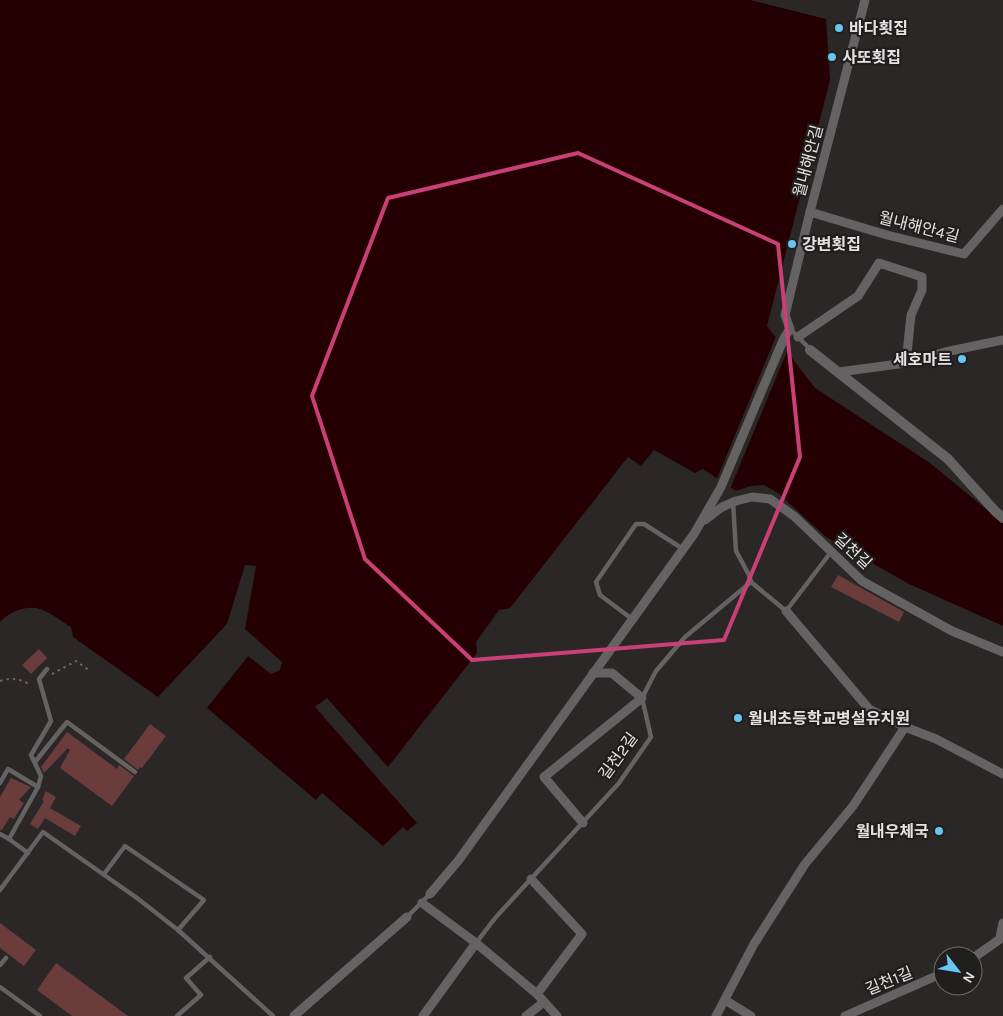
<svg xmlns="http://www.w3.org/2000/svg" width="1003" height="1016" font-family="Karla,'Noto Sans KR',sans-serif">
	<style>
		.water { fill: #240003 }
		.pier { fill: #2b2727 }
		.building { fill: #6a3c3b }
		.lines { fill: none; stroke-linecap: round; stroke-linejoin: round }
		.path { stroke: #6c6969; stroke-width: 2; stroke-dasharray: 2.5 4; stroke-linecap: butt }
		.service { stroke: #646262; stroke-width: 4.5 }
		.minor { stroke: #646262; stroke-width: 9 }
		.tertiary { stroke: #646262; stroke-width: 10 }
		.marked { fill: none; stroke: #c94076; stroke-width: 4; stroke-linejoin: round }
		.poi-dot { fill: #68c4f0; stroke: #211e1e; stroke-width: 2 }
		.labels { text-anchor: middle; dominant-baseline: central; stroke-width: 4.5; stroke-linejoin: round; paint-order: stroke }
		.poi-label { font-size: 16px; font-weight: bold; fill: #e3e1e1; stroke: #211e1e; text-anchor: start }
		.street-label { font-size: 16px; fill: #e3e1e1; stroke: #211e1e }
	</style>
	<rect width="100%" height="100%" fill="#2b2727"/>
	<path class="water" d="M0 0H750L826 19 830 80 767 326 815 388 930 463 1003 523V626L909 584 826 537 778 493 764 485 750 486 736 491 703 469 695 473 654 450 641 466 628 457 510 608 499 610 476 642 477 653 388 767 327 698 315 707 417 823 407 831 403 827 383 846 322 793 316 800 207 708 248 656 271 674 280 670 282 662 245 629 256 566 245 565 227 624 158 697 73 637 71 627C62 622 50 612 40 609 26 605 9 612 0 622Z"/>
	<polygon class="pier" points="777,334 788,349 730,489 716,481"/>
	<g class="building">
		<polygon points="838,575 904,612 899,622 831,587"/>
		<polygon points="39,649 47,658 31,674 22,665"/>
		<polygon points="150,724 166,736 142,768 140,767 138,770 124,759"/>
		<polygon points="67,732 117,769 119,765 134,776 112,806 60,768 70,750 68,748 44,773 41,767"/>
		<polygon points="11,778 31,787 19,800 24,803 14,819 10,817 2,830 0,830 0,797"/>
		<polygon points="46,791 56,797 50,808 81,826 75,836 45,818 38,829 30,824 44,801 42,800"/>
		<polygon points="0,923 36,950 24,966 0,948"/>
		<polygon points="56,963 128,1016 72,1016 37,990"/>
	</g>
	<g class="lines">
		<g class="path">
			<polyline points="52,674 76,661 90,671"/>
			<path d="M0 681C10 678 17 678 27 683L31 681"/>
		</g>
		<g class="service">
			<polyline points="790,329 810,349"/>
			<polyline points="733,502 736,551 749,575 751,582 786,611 831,552"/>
			<polyline points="632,619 600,595 596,582 636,524 644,524 683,549"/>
			<polyline points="35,762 67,722 135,772"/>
			<polyline points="0,783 8,769 38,787"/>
			<polyline points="0,834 9,839"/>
			<polyline points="28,853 9,839 38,787 41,776 31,755 51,721 39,679 47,669"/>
			<polyline points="104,874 125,846 204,900 178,930"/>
			<polyline points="0,890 43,832 137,898 178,930 273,1016"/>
			<polyline points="407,917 430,894"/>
			<polyline points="476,943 496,917 619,783 651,737 642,698 656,671 685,637 751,582"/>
			<polyline points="0,965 6,958"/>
			<polyline points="0,987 40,1016"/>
			<polyline points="177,1016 201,995 186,978 210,957"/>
		</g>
		<g class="minor">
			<polyline points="810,212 887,235 964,254 1003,209"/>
			<polyline points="798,337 858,296 879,263 922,277 922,290 911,315 906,363"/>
			<polyline points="839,372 906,363 945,352 1003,340"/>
			<polyline points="705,520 722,507 736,501 752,497 770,499 794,516 862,581 952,631 1003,652"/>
			<polyline points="786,611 869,709 905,727 936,739 1003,774"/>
			<polyline points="583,823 544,777 642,698 612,673 593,673"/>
			<polyline points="430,894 458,861 694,534 721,487 784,338 790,329 785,315 810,212 865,0"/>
			<polyline points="422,903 476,943 423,1016"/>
			<polyline points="1000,938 1003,923"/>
			<polyline points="476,943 537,994 582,934 531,879"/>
			<polyline points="973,958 1003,937"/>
			<polyline points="537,994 557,1016"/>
			<polyline points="725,1000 751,1016"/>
			<polyline points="294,1016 407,917"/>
			<polyline points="526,1016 544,1002"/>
			<polyline points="716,1016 754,944 805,864 853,806 905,727"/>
			<polyline points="845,1016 943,973"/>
		</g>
		<polyline class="tertiary" points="810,350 948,459 995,511 1003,518"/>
	</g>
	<path class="marked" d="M578 153 778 244 800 457 724 640 472 660 365 559 312 396 388 198Z"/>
	<g class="poi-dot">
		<circle cx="839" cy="28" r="5"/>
		<circle cx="832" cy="57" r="5"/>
		<circle cx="792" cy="244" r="5"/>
		<circle cx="962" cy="359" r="5"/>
		<circle cx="738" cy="718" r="5"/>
		<circle cx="939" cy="831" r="5"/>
	</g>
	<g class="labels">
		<g class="poi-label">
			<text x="849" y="28">바다횟집</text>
			<text x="842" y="57">사또횟집</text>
			<text x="802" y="244">강변횟집</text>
			<text x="952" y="359" text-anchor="end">세호마트</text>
			<text x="748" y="718">월내초등학교병설유치원</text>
			<text x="929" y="831" text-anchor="end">월내우체국</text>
		</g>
		<g class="street-label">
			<text transform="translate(808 161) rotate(-75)">월내해안길</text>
			<text transform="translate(919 227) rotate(14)">월내해안4길</text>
			<text transform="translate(853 551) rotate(43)">길천길</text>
			<text transform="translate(618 756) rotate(-54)">길천2길</text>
			<text transform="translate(889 981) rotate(-22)">길천1길</text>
		</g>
	</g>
	<g transform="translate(958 971) rotate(121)"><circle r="24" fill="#211e1e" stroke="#6f6c6c"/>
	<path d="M0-4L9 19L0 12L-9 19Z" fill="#68c4f0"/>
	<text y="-8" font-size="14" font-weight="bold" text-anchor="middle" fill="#e3e1e1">N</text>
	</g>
</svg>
